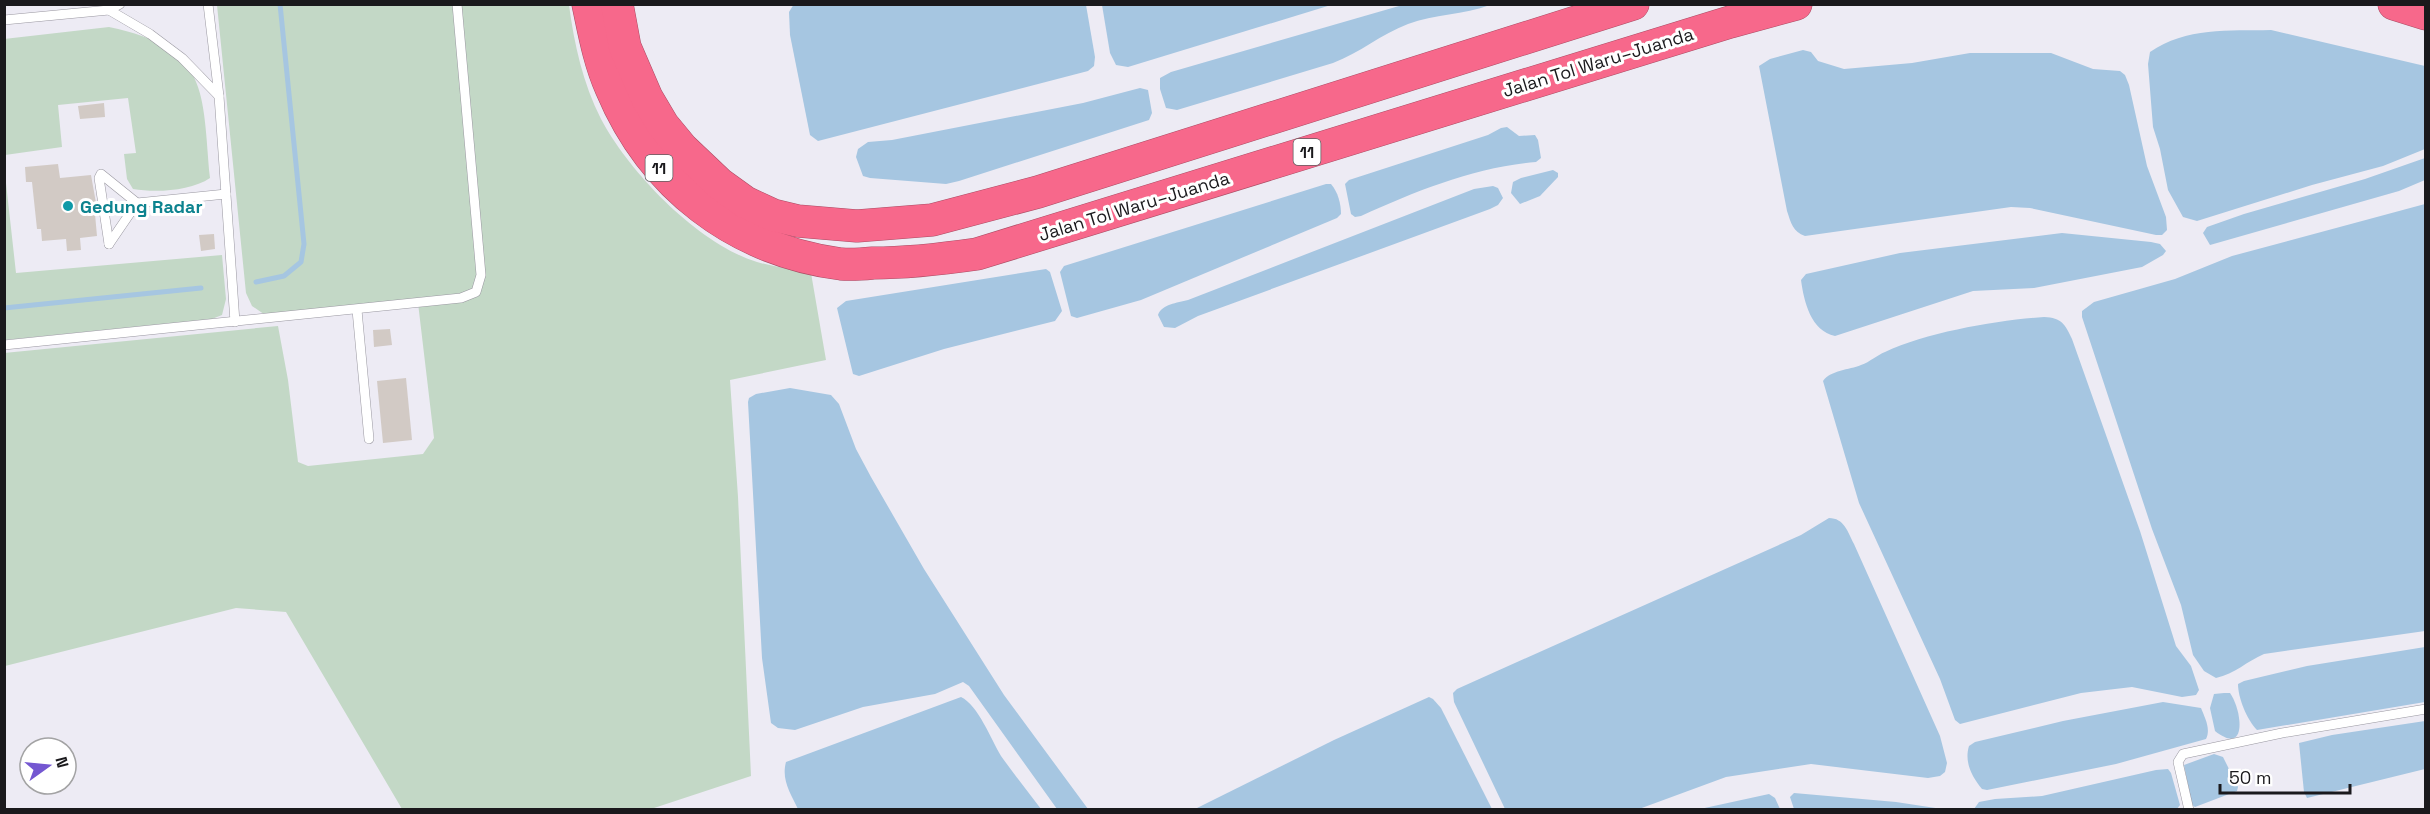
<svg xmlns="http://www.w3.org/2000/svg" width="2430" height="814" font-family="'Space Grotesk',sans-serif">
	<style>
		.green { fill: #c3d8c6 }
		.water { fill: #a6c6e1 }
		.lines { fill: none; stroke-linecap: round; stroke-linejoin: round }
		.stream { stroke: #a6c6e1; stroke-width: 5 }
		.building { fill: #d2cac5 }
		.lane-casing { stroke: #9997a0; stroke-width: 10 }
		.highway-casing { stroke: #aa4c64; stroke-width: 33 }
		.lane { stroke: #fff; stroke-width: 9 }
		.highway { stroke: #f7688b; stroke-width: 32 }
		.culture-dot { fill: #0f9aa8; stroke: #fff; stroke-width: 2 }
		.labels { text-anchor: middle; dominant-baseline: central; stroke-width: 6; stroke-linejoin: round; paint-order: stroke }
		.shield { fill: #fff; stroke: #5f5e60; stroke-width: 1.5 }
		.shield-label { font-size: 16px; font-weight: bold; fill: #1a191c }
		.street-label { font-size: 18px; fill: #1a191c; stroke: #fff }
		.culture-label { font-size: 18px; font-weight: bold; fill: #0d838f; stroke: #fff; text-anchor: start }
	</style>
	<rect width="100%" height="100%" fill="#edebf4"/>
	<g class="green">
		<path d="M217 5H569C574 43 583 84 601 119 629 172 698 244 757 262 774 267 793 269 811 273L826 360 730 380 738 497 751 776 651 809H402L286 612 236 608 5 666 4 353 278 326 288 380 298 462 308 466 423 454 434 438 418 303 271 319 252 306 246 293Z"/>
		<path d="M109 27C210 48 202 91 210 178 191 191 156 193 133 189L127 179 124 154 136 153 128 98 58 105 62 147 5 155 4 39Z"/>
		<polygon points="4,165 16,273 222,255 226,299 222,315 212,319 5,340"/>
	</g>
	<g class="water">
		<polygon points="794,4 1086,5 1095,57 1094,66 1088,71 818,141 810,135 790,35 789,12"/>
		<path d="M1406 4 1490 5C1464 15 1434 14 1408 24 1381 34 1360 53 1333 63L1177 110 1166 108 1160 89V78L1171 72Z"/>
		<polygon points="1102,5 1102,4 1331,5 1128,67 1116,65 1110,53"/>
		<path d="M2271 30 2425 66V149L2383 166 2312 185 2197 221 2183 217 2168 190 2160 149 2153 127 2148 64 2150 52C2186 27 2229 31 2271 30Z"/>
		<path d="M1803 50 1811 52 1818 61 1844 69 1912 63 1970 53H2051L2093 69 2120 71 2125 75 2129 85 2147 166 2166 217 2167 230 2162 235H2156L2030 208 2011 207 1805 236C1793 232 1791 223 1787 211L1759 66 1770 59Z"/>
		<polygon points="1140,88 1148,90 1152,113 1149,120 959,181 946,184 870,178 863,176 856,157 858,149 868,142 892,140 1083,103"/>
		<path d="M1507 127 1519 136 1535 135 1538 140 1541 158 1536 162C1475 167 1416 191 1361 216L1355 217 1351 214 1345 184 1349 180 1488 135 1501 128Z"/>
		<polygon points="2425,158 2425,180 2399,191 2210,245 2203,233 2207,227 2244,214 2365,179"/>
		<polygon points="1553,170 1558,173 1558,177 1540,196 1520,204 1511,193 1513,182 1521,178"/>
		<path d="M1326 184H1331C1338 192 1341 204 1341 214L1337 218 1141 300 1077 318 1071 316 1060 272 1064 266Z"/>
		<path d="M1493 186 1498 188 1503 198 1498 205 1490 209 1198 316 1175 328 1164 327 1158 315C1162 304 1177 303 1188 300L1474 189Z"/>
		<path d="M2425 204V631L2264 654C2247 661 2235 674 2216 678L2204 671 2193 655 2181 605 2152 529 2082 317V311L2094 302 2175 279 2232 256Z"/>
		<path d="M2062 233 2151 242 2160 244 2166 251 2163 255 2142 267 2034 288 1973 291 1835 336C1811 331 1804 302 1801 280L1806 274 1900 253Z"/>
		<polygon points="1046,269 1050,272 1062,311 1055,321 944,349 859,376 853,374 837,308 846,301"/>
		<path d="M2044 317C2062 318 2065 324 2072 339L2140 531 2176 646 2191 666 2199 690 2196 695 2182 697 2132 687 2081 693 1960 724 1955 720 1940 679 1859 503 1823 381C1831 370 1849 370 1861 365 1870 362 1877 355 1885 352 1928 332 1998 320 2044 317Z"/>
		<polygon points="790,388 831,395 839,404 856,449 871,477 924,569 1004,695 1088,809 1057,809 969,686 963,682 935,694 863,707 795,730 778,728 771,723 762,658 748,402 749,398 756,394"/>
		<path d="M1829 518C1844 518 1848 532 1854 544L1940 736 1947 763 1945 772 1940 776 1928 778 1811 764 1726 777 1639 809H1505L1454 702 1453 693 1457 689 1801 535Z"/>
		<path d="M2425 647V702L2257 730C2247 720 2238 698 2238 684L2244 681 2307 666Z"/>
		<path d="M2224 693H2230C2242 710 2248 757 2215 731L2210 708 2214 694Z"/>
		<path d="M961 697C978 705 991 739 1001 756 1014 774 1028 792 1041 809H798C791 794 781 780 786 762Z"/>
		<polygon points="1429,697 1433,699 1441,708 1492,809 1195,809 1334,740"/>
		<path d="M2163 702 2201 708C2205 718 2211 729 2206 739L2116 764 1987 790 1982 789C1972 777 1964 762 1969 746L1975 742 2063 721Z"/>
		<polygon points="2425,721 2425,769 2307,798 2304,792 2299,743 2332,735"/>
		<polygon points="2214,754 2223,757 2238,787 2237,791 2195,807 2192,805 2184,765"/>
		<polygon points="2168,769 2171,773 2180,805 2177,809 1974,809 1979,802 1995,799 2042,796 2156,770"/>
		<polygon points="1794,793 1896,802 1942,809 1794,809 1790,797"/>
		<polygon points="1769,794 1775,798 1780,809 1700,809"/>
	</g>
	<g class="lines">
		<g class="stream">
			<polyline points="256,282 284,276 301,262 304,244 280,4"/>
			<polyline points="4,308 201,288"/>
		</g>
	</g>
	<g class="building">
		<polygon points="104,103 105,117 80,119 78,106"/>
		<polygon points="58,164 60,178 91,175 98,214 95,214 97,236 80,238 81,250 67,251 66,239 42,241 41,229 37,229 32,182 26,182 25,167"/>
		<polygon points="214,234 215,249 201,251 199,235"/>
		<polygon points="390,329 392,345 374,347 373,330"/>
		<polygon points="406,378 412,440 383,443 377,381"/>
	</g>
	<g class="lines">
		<g class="lane-casing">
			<g id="lane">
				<polyline points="208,4 219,96 235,322"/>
				<polyline points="109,10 150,34 182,58 219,96"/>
				<polyline points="4,20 109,10 120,4"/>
				<polyline points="109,244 99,178 101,174 137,203 226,194"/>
				<polyline points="109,244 137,203"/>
				<polyline points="357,310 369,439"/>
				<polyline points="4,345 461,298 476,292 481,275 457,4"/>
				<polyline points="2189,810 2178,762 2183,754 2282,733 2426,709"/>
			</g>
		</g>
		<g class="highway-casing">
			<g id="highway">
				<path d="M588 4C594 32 599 61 611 88 652 186 735 250 841 264 852 265 863 264 873 263 909 263 942 259 977 254L1730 22 1796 4"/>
				<polyline points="617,4 625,47 647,98 663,125 682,148 720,184 745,202 773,215 798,221 857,226 932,220 1038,192 1633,4"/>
				<polyline points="2394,4 2426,14"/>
			</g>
		</g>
		<use href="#lane" class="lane"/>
		<use href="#highway" class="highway"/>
	</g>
	<circle class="culture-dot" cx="68" cy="206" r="6"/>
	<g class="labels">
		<g class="shield">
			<rect x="1293.5" y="139" width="27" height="26" rx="4.5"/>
			<rect x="645.5" y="155" width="27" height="26" rx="4.5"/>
		</g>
		<g class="shield-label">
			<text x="1307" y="152">11</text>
			<text x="659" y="168">11</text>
		</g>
		<g class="street-label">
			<text transform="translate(1598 62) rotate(-17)">Jalan Tol Waru–Juanda</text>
			<text transform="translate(1134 206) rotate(-17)">Jalan Tol Waru–Juanda</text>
		</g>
		<g class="culture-label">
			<text x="80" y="206">Gedung Radar</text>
		</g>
	</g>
	<rect width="2430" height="814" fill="none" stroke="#1a191c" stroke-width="12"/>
	<g transform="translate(48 766) rotate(75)"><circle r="28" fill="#ffffff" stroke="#a3a3a4" stroke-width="1.5"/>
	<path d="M0-4.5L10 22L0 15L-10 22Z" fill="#7457d1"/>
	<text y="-9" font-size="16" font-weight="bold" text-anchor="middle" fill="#1a191c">N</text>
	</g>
	<path d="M2220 784v9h130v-9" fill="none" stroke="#1a191c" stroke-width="3"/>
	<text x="2229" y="784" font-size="18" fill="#1a191c" stroke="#ffffff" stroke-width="4.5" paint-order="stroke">50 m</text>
</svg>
